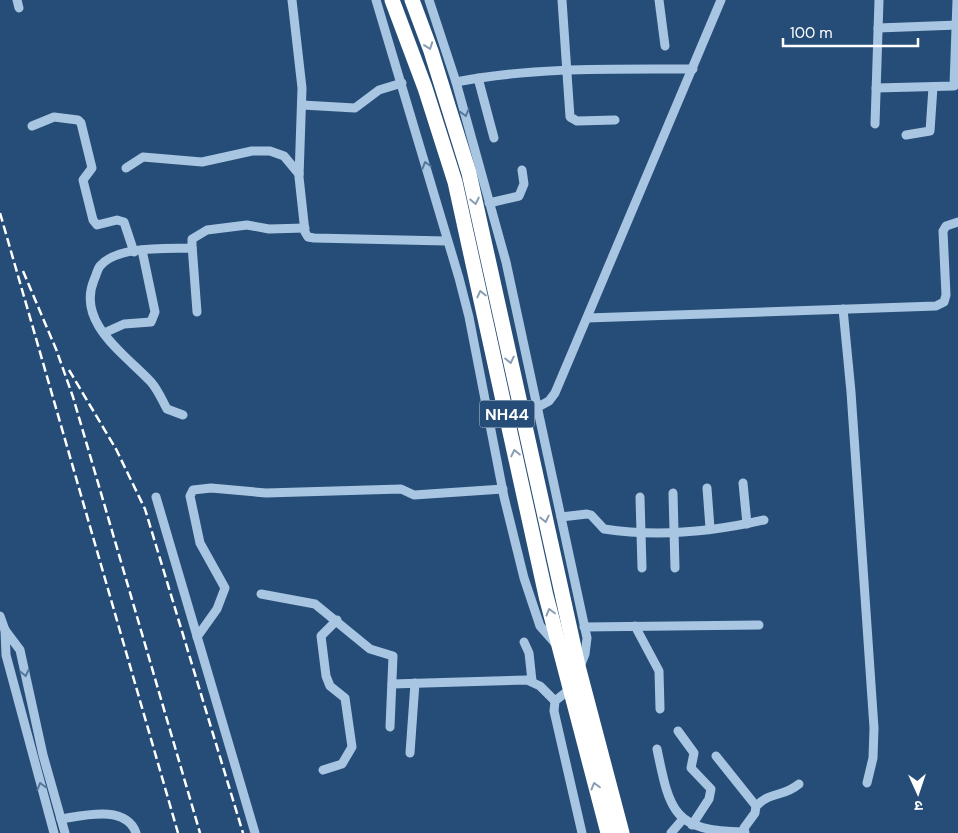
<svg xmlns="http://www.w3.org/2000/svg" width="958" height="833" font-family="'DM Sans','Noto Sans Devanagari',sans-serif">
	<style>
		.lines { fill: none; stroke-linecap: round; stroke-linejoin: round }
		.minor { stroke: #a8c5e2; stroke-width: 9 }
		.highway { stroke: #fff; stroke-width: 15 }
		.rail { stroke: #fff; stroke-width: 2.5; stroke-dasharray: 9 4; stroke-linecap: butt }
		.oneway { stroke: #889db4 }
		.oneway2 { stroke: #54779c }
		.labels { text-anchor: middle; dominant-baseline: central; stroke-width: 5; stroke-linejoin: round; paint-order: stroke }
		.shield { fill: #264d77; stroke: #becad6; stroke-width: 1 }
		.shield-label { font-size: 16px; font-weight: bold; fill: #fff }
	</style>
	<rect width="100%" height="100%" fill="#264d77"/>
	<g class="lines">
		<g class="minor">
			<polyline points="17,0 19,8"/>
			<polyline points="292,0 302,88 299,177 305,232 308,237 314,238 446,241"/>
			<polyline points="376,0 459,278 469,317 504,497 524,578 540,626 555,643"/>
			<polyline points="429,0 456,82 506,262 587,638 585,654 579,669"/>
			<polyline points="562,0 570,117 577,121 615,120"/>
			<polyline points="659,0 665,46"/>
			<polyline points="878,28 958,25"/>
			<polyline points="478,78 494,138"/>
			<path d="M456 82C533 67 614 69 693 69"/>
			<polyline points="876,88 954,86 957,0"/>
			<polyline points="302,105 355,108 379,90 402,83"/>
			<polyline points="875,124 879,0"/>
			<polyline points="32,126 54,117 78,120 81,123 92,168 83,180 93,220 97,225 117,220 124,222 134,252"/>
			<polyline points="906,135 930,131 933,87"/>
			<polyline points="126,168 143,157 202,162 252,151 270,151 284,156 299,174"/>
			<polyline points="489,203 519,196 524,184 522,170"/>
			<polyline points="843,309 851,392 874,728 873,758 867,783"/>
			<polyline points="197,312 192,245 192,239 207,230 247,225 269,229 305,228"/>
			<polyline points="587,318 936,306 944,302 946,295 943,231 946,226 958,222"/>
			<polyline points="104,333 124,324 151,322 155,312 142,250"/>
			<polyline points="538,407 549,401 555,393 721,0"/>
			<path d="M183 415 167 409C162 400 158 390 151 382 126 355 76 323 94 280 96 276 97 270 100 266 118 245 167 249 192 248"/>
			<polyline points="743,483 747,524"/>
			<polyline points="707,488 710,528"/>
			<polyline points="673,493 675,568"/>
			<polyline points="156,497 255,833"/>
			<polyline points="640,497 642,568"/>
			<path d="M561 517 587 514 591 515 604 529C656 537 712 532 764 520"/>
			<polyline points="261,594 315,604 370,649 393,656 390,727"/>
			<polyline points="0,616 5,630 6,655 54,833"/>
			<polyline points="635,626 659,671 660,709"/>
			<polyline points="584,627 759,625"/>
			<polyline points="5,630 20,650 43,755 65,833"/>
			<polyline points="197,637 217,609 225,588 200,543 190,496 193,490 211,488 266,493 401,489 414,495 503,489"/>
			<polyline points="524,642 529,653 532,681"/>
			<polyline points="392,684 527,680 540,686 555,701"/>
			<polyline points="570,689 555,701 554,711 582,833"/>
			<polyline points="678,731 694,753 691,768 711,789 709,799 692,825"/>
			<path d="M657 749C670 813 674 831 744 832"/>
			<polyline points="410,753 415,683"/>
			<polyline points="716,756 756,806 755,813 744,828 745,833"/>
			<polyline points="323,770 342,764 352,747 345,698 330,686 326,676 321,636 337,620"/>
			<path d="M756 806C773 790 782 798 799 784"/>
			<path d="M61 819C82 816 126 804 136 833"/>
			<polyline points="671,833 683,819"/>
		</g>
		<g class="highway">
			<polyline points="392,0 425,88 455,182 546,596 608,833"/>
			<polyline points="412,0 431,51 469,173 579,670 622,833"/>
		</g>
		<g class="rail">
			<polyline points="0,213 178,833"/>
			<polyline points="23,271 56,349 73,397 200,833"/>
			<polyline points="69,370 116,449 145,509 243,833"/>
		</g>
	</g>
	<defs><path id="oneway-chevron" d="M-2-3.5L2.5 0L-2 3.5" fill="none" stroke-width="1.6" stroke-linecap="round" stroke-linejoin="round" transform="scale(1.25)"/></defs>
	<g class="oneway">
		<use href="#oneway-chevron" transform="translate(429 46) rotate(70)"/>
		<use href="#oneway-chevron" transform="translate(475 201) rotate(78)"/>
		<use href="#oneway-chevron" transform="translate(481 294) rotate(-103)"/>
		<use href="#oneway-chevron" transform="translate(510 360) rotate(78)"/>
		<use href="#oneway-chevron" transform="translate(515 453) rotate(-102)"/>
		<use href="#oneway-chevron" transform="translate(545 519) rotate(77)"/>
		<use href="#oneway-chevron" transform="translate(550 612) rotate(-105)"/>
		<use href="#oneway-chevron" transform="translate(595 786) rotate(-105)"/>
	</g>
	<g class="oneway2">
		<use href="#oneway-chevron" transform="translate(465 113) rotate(75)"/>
		<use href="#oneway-chevron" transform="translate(426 165) rotate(-106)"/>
		<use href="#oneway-chevron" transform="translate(25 673) rotate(77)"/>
		<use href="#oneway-chevron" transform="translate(41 786) rotate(-106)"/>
	</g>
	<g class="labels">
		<rect class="shield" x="479.5" y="400.5" width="55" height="27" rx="4"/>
		<g class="shield-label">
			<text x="507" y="414">NH44</text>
		</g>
	</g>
	<g transform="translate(918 793) rotate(177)" stroke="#264d77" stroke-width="4" paint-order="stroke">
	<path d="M0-4L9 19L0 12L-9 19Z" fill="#ffffff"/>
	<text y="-8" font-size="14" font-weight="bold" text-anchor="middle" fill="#ffffff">उ</text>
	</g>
	<path d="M783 38v8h135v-8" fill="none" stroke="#ffffff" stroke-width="2.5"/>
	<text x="790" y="38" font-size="15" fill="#ffffff" stroke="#264d77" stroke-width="4" paint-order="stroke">100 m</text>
</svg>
